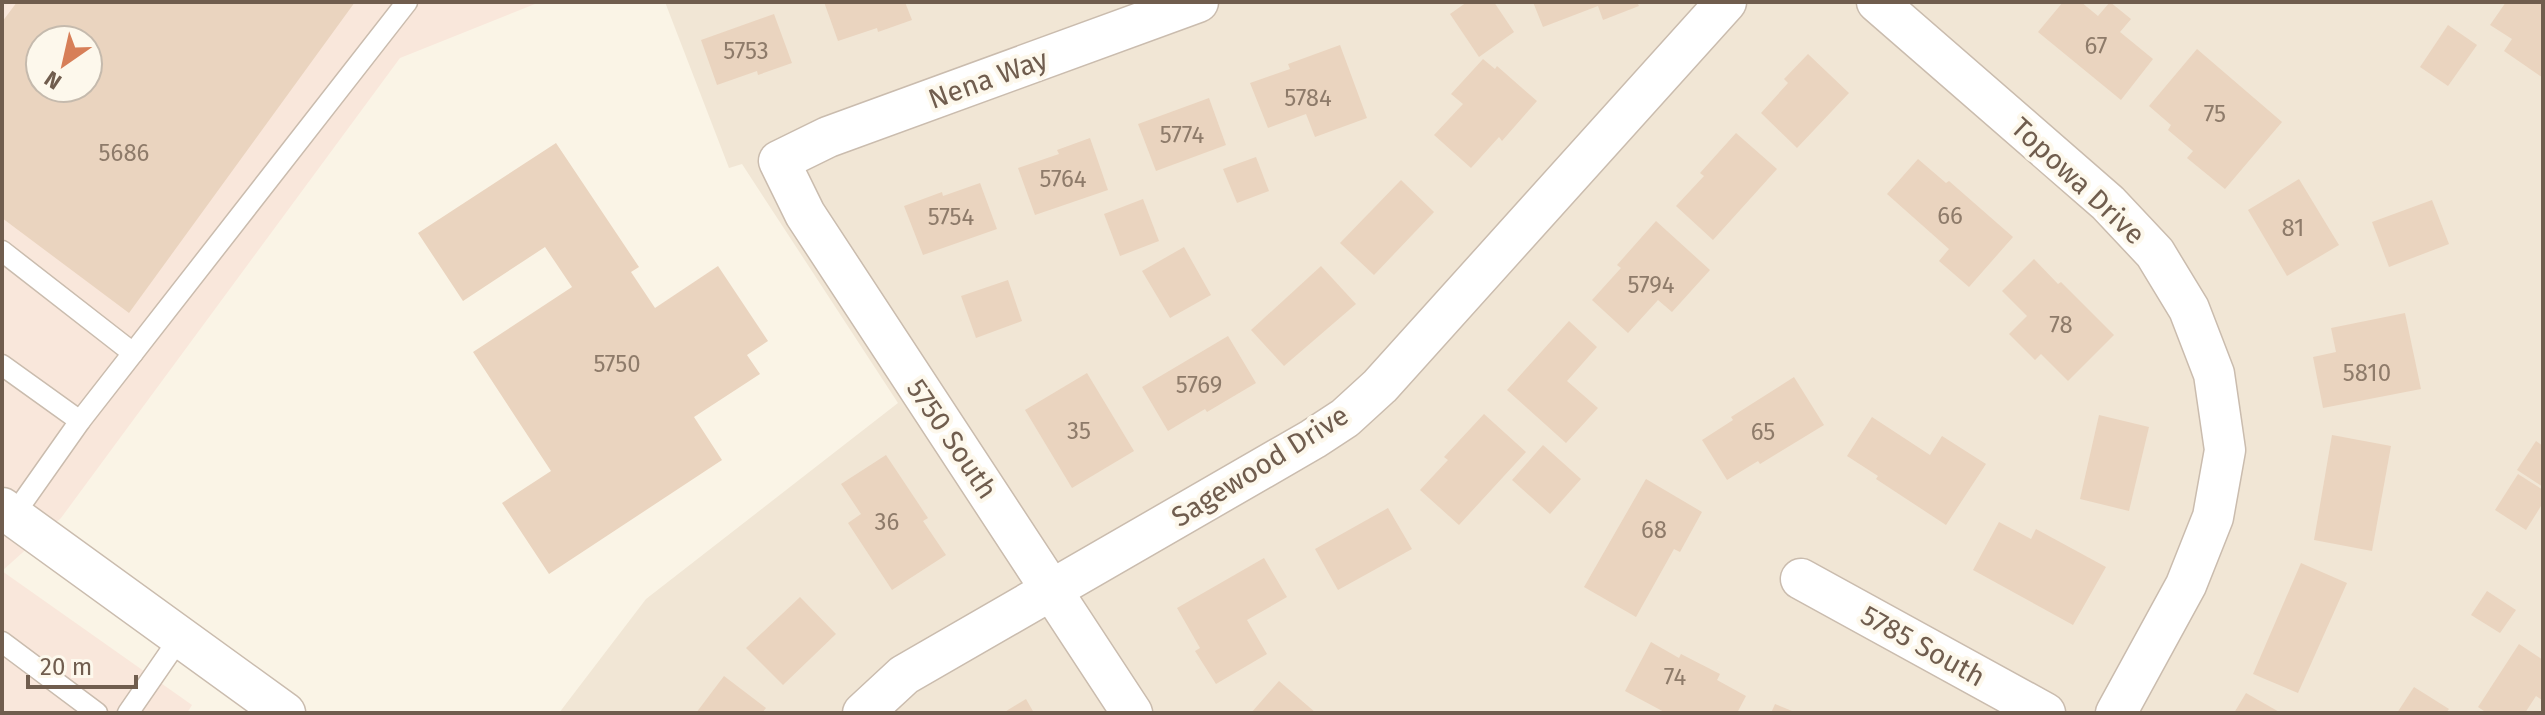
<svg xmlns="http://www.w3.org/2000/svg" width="2545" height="715" font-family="'Fira Sans',sans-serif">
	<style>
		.residential { fill: #f1e6d5 }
		.commercial { fill: #f9e7db; fill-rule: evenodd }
		.building { fill: #ead4bf; fill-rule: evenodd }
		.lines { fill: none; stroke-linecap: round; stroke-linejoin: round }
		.service-casing { stroke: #cabcae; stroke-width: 23 }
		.minor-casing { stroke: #cabcae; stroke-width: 43 }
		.service { stroke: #fff; stroke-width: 20 }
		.minor { stroke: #fff; stroke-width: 40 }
		.labels { text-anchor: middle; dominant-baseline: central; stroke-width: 8; stroke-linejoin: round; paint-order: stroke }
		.number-label { font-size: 24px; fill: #8e7b6a }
		.street-label { font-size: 28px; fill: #705d4e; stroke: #fdf8ec }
	</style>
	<rect width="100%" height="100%" fill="#faf4e6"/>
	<polygon class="residential" points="665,2 2543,2 2543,713 559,713 646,599 898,403 742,164 729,168"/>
	<path class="commercial" d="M2 2H540L400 58 61 518 2 571 192 705 187 713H2ZM40 40H88V88H40Z"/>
	<g class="building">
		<path d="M17 2H355L129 313 2 218V22ZM40 40H88V88H40Z"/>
		<polygon points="824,2 905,2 912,20 878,32 877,28 838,41"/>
		<polygon points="1467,2 1494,2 1514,32 1479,57 1450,14"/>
		<polygon points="1533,2 1637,2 1639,6 1603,20 1598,6 1543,27"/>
		<polygon points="2063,2 2081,2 2098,16 2110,2 2131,19 2120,32 2153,59 2121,100 2038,32"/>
		<polygon points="2506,2 2543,2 2543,78 2504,51 2512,39 2490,25"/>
		<polygon points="774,14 792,63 758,75 757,71 717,85 701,40"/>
		<polygon points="2448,25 2477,45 2448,86 2420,67"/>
		<polygon points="1340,45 1367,118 1315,137 1306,114 1268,128 1250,83 1290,69 1288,64"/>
		<polygon points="2197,49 2282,122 2225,189 2187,158 2193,151 2168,130 2171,125 2149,106"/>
		<polygon points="1808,54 1849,93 1797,148 1761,113 1788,83 1784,79"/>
		<polygon points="1483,59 1495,69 1497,66 1537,101 1502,141 1499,137 1471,168 1434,135 1463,104 1451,94"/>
		<polygon points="1209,98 1226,145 1156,171 1138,124"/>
		<polygon points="1736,133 1777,169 1713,240 1676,206 1704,176 1700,173"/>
		<polygon points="1090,138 1108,190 1035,215 1018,168 1059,154 1057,150"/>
		<polygon points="556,143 639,267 631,272 655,308 718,266 768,341 747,355 760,374 694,417 722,460 549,574 502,503 551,471 473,352 572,287 545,247 463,301 418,233"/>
		<polygon points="1256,157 1269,191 1237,203 1223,169"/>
		<polygon points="1918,159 1946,183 1949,181 2013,237 1969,287 1939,261 1949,249 1887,194"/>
		<polygon points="2299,179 2339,245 2287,276 2248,210"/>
		<polygon points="1401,180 1434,212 1374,275 1340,243"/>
		<polygon points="980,183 997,229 923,255 904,206 942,192 943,196"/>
		<polygon points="1143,199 1159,241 1120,256 1104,214"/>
		<polygon points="2432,200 2449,244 2389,267 2372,222"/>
		<polygon points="1656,221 1710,270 1672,312 1658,300 1628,333 1592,300 1621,268 1617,265"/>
		<polygon points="1184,247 1211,295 1170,318 1142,271"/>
		<polygon points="2034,259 2058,284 2061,282 2114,335 2068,381 2041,354 2035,360 2009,334 2027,316 2002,291"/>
		<polygon points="1321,266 1356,304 1284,366 1251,330"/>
		<polygon points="1008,280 1022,321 976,338 961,296"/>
		<polygon points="2405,313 2421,389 2323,408 2313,357 2336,352 2331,328"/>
		<polygon points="1569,321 1597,347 1567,381 1598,408 1566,443 1507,390"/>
		<polygon points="1228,336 1256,383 1207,412 1205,409 1168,431 1142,387"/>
		<polygon points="1087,373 1134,451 1072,488 1025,410"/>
		<polygon points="1794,377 1824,425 1760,464 1758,461 1727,480 1702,440 1733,420 1731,417"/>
		<polygon points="1484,414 1526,452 1459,525 1420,490 1448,460 1444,457"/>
		<polygon points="2099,415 2149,427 2129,511 2080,499"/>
		<polygon points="1872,417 1930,455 1942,436 1986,464 1946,525 1876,479 1878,476 1847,456"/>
		<polygon points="2332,435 2391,446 2372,551 2314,540"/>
		<polygon points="2536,441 2543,446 2543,487 2517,470"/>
		<polygon points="1543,445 1581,479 1550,514 1512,480"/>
		<polygon points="886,455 928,518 923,521 946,555 892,590 848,523 861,514 841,484"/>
		<polygon points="2518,474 2543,490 2543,503 2526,530 2495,510"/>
		<polygon points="1646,479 1702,512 1680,552 1674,549 1636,617 1584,587"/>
		<polygon points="1388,508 1412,549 1338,590 1315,549"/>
		<polygon points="1999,522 2031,539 2036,529 2106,567 2073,625 1973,570"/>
		<polygon points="1264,558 1287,597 1247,620 1267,654 1216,684 1195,651 1200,648 1177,608"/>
		<polygon points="2301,563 2347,583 2298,693 2253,674"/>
		<polygon points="2487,591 2516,610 2500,633 2471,615"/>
		<polygon points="800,597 836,634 783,685 746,648"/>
		<polygon points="1651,642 1679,658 1681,654 1720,674 1717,680 1746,696 1737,713 1666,713 1625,691"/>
		<polygon points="2519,644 2543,660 2543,698 2542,700 2536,696 2525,713 2487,713 2478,707"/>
		<polygon points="724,676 766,708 762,713 696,713"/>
		<polygon points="1279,681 1316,713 1251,713"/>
		<polygon points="2414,687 2449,709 2446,713 2397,713"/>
		<polygon points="2246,693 2281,713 2234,713"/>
		<polygon points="1026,699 1034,713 1003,713"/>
		<polygon points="1775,704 1797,713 1771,713"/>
	</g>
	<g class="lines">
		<g class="service-casing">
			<g id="service">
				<polyline points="2,251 133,353"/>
				<polyline points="2,365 80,421"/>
				<polyline points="13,516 80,421 407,2"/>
				<polyline points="2,642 97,713"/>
				<polyline points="128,713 181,636"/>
			</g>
		</g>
		<g class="minor-casing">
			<g id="minor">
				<polyline points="1877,2 2108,203 2155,253 2189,309 2214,374 2225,450 2213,517 2186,585 2116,713"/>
				<polyline points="2,508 285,713"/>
				<polyline points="1801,579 2045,713"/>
				<polyline points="863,713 904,675 1313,439 1345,418 1380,386 1726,2"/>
				<polyline points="1132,713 805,214 779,161 828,137 1198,2"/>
			</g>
		</g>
		<use href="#service" class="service"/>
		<use href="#minor" class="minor"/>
	</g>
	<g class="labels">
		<g class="number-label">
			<text x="2096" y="46">67</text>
			<text x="746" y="51">5753</text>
			<text x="1308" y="98">5784</text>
			<text x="2215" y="114">75</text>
			<text x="1182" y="135">5774</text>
			<text x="124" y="153">5686</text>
			<text x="1063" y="179">5764</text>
			<text x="1950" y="216">66</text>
			<text x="951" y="217">5754</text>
			<text x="2293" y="228">81</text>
			<text x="1651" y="285">5794</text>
			<text x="2061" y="325">78</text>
			<text x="617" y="364">5750</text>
			<text x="2367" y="373">5810</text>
			<text x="1199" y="385">5769</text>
			<text x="1079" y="431">35</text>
			<text x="1763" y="432">65</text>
			<text x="887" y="522">36</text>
			<text x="1654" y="530">68</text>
			<text x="1675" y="677">74</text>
		</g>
		<g class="street-label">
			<text transform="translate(988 79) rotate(-20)">Nena Way</text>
			<text transform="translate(2078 181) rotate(43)">Topowa Drive</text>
			<text transform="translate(952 439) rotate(56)">5750 South</text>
			<text transform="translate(1260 466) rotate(-32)">Sagewood Drive</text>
			<text transform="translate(1923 646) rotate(29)">5785 South</text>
		</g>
	</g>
	<rect width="2545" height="715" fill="none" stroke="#705d4e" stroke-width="8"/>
	<g transform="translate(64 64) rotate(214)"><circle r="38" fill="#fdf8ec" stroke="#c5baad" stroke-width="2"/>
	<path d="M0-6L14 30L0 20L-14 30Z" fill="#d77f58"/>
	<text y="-12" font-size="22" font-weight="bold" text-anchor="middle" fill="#705d4e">N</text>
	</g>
	<path d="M28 675v12h108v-12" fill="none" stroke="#705d4e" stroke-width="4"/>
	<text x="40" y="675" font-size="24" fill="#705d4e" stroke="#fdf8ec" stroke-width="6" paint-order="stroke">20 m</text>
</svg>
